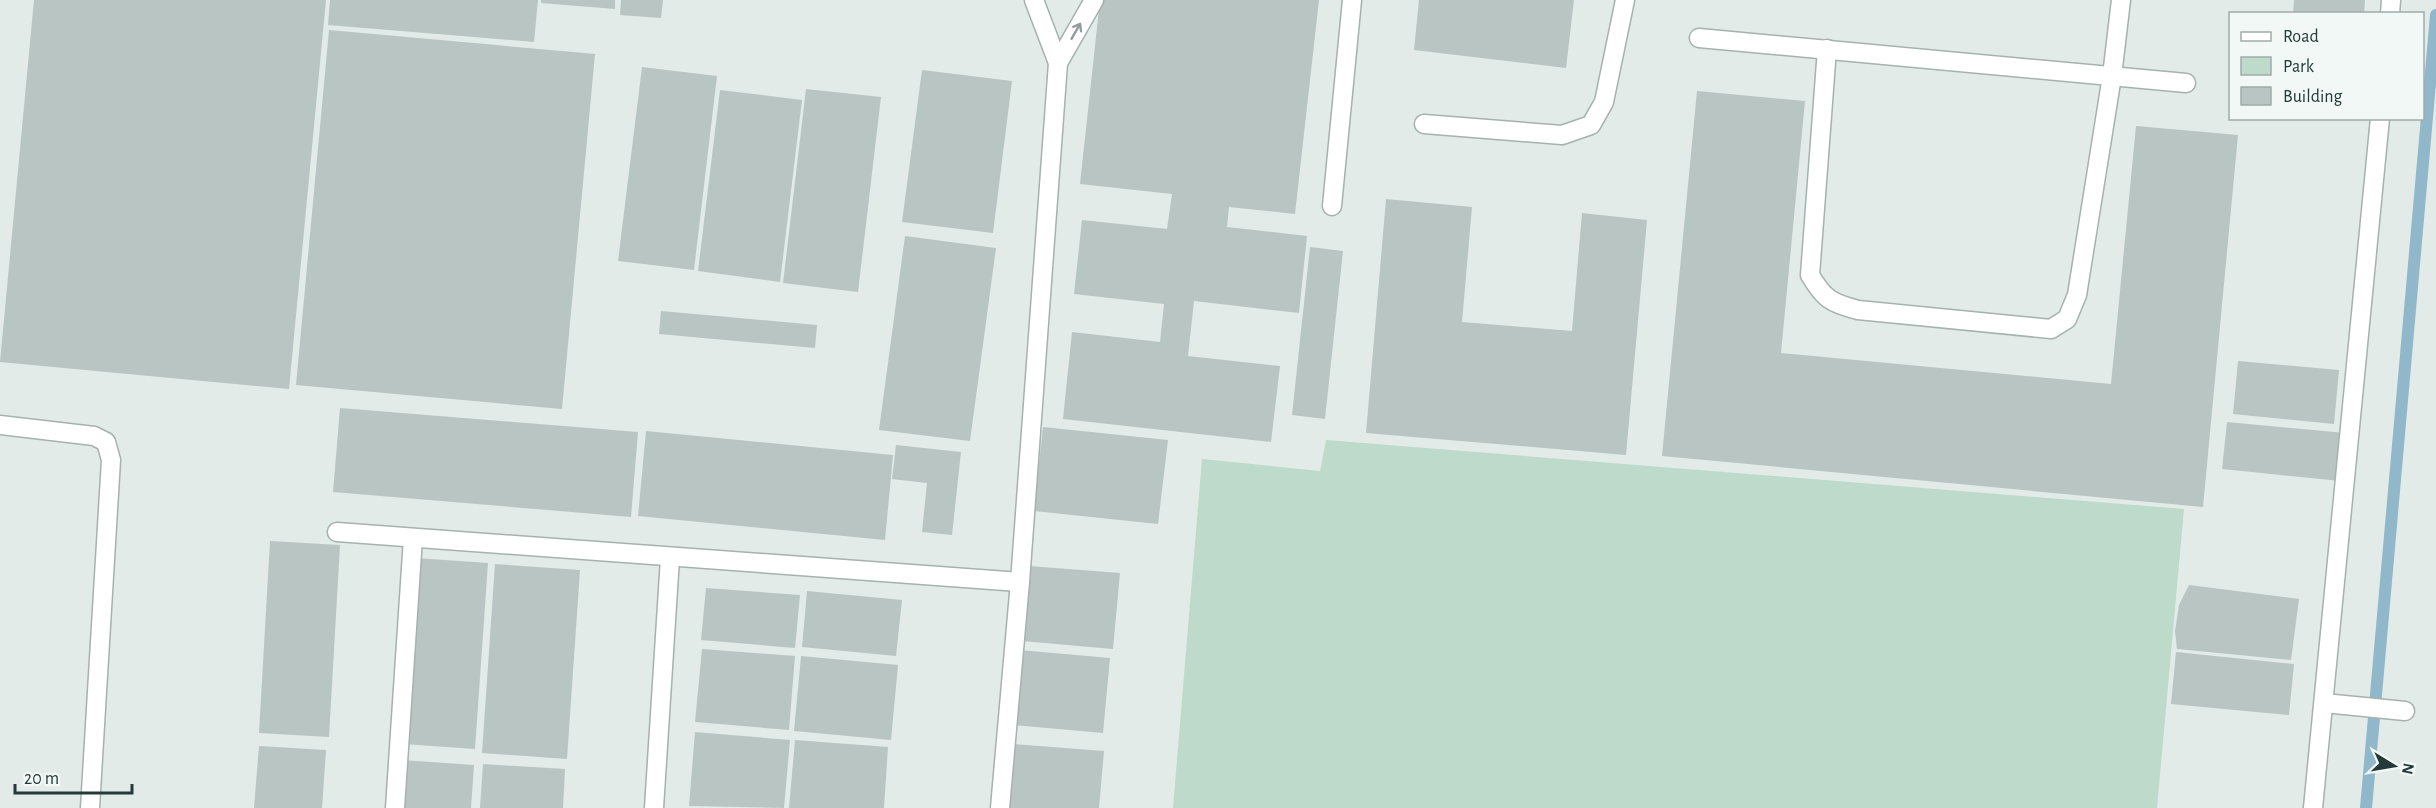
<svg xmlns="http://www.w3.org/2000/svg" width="2436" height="808" font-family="'Alegreya Sans',sans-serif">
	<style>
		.green { fill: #bddaca }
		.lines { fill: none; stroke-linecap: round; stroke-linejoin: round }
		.stream { stroke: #90b7ca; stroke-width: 12 }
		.building { fill: #b8c5c2 }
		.minor-casing { stroke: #a5b2b0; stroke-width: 21 }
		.minor { stroke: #fff; stroke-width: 18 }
		.oneway { stroke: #929c9c }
	</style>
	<rect width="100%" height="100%" fill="#e2ebe8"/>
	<polygon class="green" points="1326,440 2184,509 2157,808 1173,808 1202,459 1320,471"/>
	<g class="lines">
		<polyline class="stream" points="2366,808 2436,15"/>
	</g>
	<g class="building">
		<polygon points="34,0 326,0 289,389 0,362"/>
		<polygon points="330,0 538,0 534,42 328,25"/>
		<polygon points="541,0 615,0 615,9 541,3"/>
		<polygon points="621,0 663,0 661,18 620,15"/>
		<polygon points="1100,0 1319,0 1295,214 1229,207 1227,227 1307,236 1299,313 1194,301 1188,356 1280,366 1271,442 1063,419 1072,332 1160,342 1164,304 1074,294 1082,220 1167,229 1172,194 1080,184"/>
		<polygon points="1419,0 1574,0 1566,68 1414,50"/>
		<polygon points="2294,0 2365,0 2364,14 2293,14"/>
		<polygon points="329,30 595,54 562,409 296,385"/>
		<polygon points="642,67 717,76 694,270 618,261"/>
		<polygon points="922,70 1012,81 993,233 902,222"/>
		<polygon points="806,89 881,97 858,292 783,283"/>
		<polygon points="720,90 802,100 780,282 698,271"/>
		<polygon points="1697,91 1805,101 1781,353 2111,384 2136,126 2238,135 2203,507 1662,456"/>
		<polygon points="1386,199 1472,207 1462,322 1572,331 1582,213 1647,220 1626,455 1366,433"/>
		<polygon points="905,236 996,248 970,441 879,430"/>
		<polygon points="1310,247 1343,251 1325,419 1292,415"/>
		<polygon points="661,311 817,325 815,348 659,334"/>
		<polygon points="2238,361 2339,370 2334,424 2233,414"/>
		<polygon points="340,408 638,432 631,517 333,492"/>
		<polygon points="2227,422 2345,433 2340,481 2222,469"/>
		<polygon points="1043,427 1168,440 1158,524 1034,511"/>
		<polygon points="646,431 893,455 885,540 638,516"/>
		<polygon points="896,445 961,452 952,535 922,532 927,483 892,479"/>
		<polygon points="270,541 340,545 329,737 259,733"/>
		<polygon points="416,558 488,563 475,749 404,744"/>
		<polygon points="495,564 580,570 567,759 482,753"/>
		<polygon points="1029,566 1120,573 1113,649 1022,641"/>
		<polygon points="2189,585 2299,599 2291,660 2177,649 2175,631 2179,605"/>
		<polygon points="706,588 800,595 795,648 701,640"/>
		<polygon points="807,591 902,600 896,656 802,647"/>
		<polygon points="702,649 795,656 789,730 695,722"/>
		<polygon points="1019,650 1110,658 1103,733 1012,725"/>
		<polygon points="2176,652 2294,664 2289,715 2171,704"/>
		<polygon points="801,656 898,665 891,740 794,731"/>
		<polygon points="695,732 790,740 784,808 689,806"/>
		<polygon points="795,740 888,747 884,808 789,808"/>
		<polygon points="1014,744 1104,751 1099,808 1008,808"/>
		<polygon points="259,746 326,750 322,808 254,808"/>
		<polygon points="401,760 474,765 471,808 398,808"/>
		<polygon points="483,764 565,769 563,808 480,808"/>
	</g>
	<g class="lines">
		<g class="minor-casing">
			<g id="minor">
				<polyline points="2390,14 2391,0"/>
				<polyline points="1699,38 2186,83"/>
				<path d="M1827 49 1810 275C1824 299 1831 303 1858 310L2051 329 2067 319 2077 295 2112 76 2121 0"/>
				<polyline points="1058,63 1094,0"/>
				<polyline points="1424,124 1562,135 1591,125 1604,102 1625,0"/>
				<polyline points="1332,206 1352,0"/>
				<polyline points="0,425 94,436 106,442 111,460 90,808"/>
				<polyline points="337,532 1020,582"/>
				<polyline points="2324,703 2405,711"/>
				<polyline points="395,808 413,538"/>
				<polyline points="654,808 670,558"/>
				<polyline points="1000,808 1020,582 1058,63 1034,0"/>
				<polyline points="2313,808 2380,118"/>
			</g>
		</g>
		<use href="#minor" class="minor"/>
	</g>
	<defs><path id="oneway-shaft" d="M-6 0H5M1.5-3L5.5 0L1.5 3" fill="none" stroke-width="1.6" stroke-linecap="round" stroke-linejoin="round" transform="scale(1.5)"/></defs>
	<use class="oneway" href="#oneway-shaft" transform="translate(1076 31) rotate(-60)"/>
	<rect x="2229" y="12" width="195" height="108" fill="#f2f8f6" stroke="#a0acaa" stroke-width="1.5"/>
	<rect x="2241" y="32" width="30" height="9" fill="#ffffff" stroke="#a0acaa" stroke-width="1.5"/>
	<text x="2283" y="42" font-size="18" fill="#243a38">Road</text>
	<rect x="2241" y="57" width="30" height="18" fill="#bddaca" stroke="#a0acaa" stroke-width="1.5"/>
	<text x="2283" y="72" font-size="18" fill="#243a38">Park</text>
	<rect x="2241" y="87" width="30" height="18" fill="#b8c5c2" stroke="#a0acaa" stroke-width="1.5"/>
	<text x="2283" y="102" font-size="18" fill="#243a38">Building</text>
	<g transform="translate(2394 766) rotate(101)" stroke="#f2f8f6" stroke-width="4.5" paint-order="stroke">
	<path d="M0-4.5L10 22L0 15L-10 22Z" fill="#243a38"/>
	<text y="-9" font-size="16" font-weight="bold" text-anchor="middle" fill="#243a38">N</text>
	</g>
	<path d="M15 784v9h117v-9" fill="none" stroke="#243a38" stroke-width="3"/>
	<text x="24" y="784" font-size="18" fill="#243a38" stroke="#f2f8f6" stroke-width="4.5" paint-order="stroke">20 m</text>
</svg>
